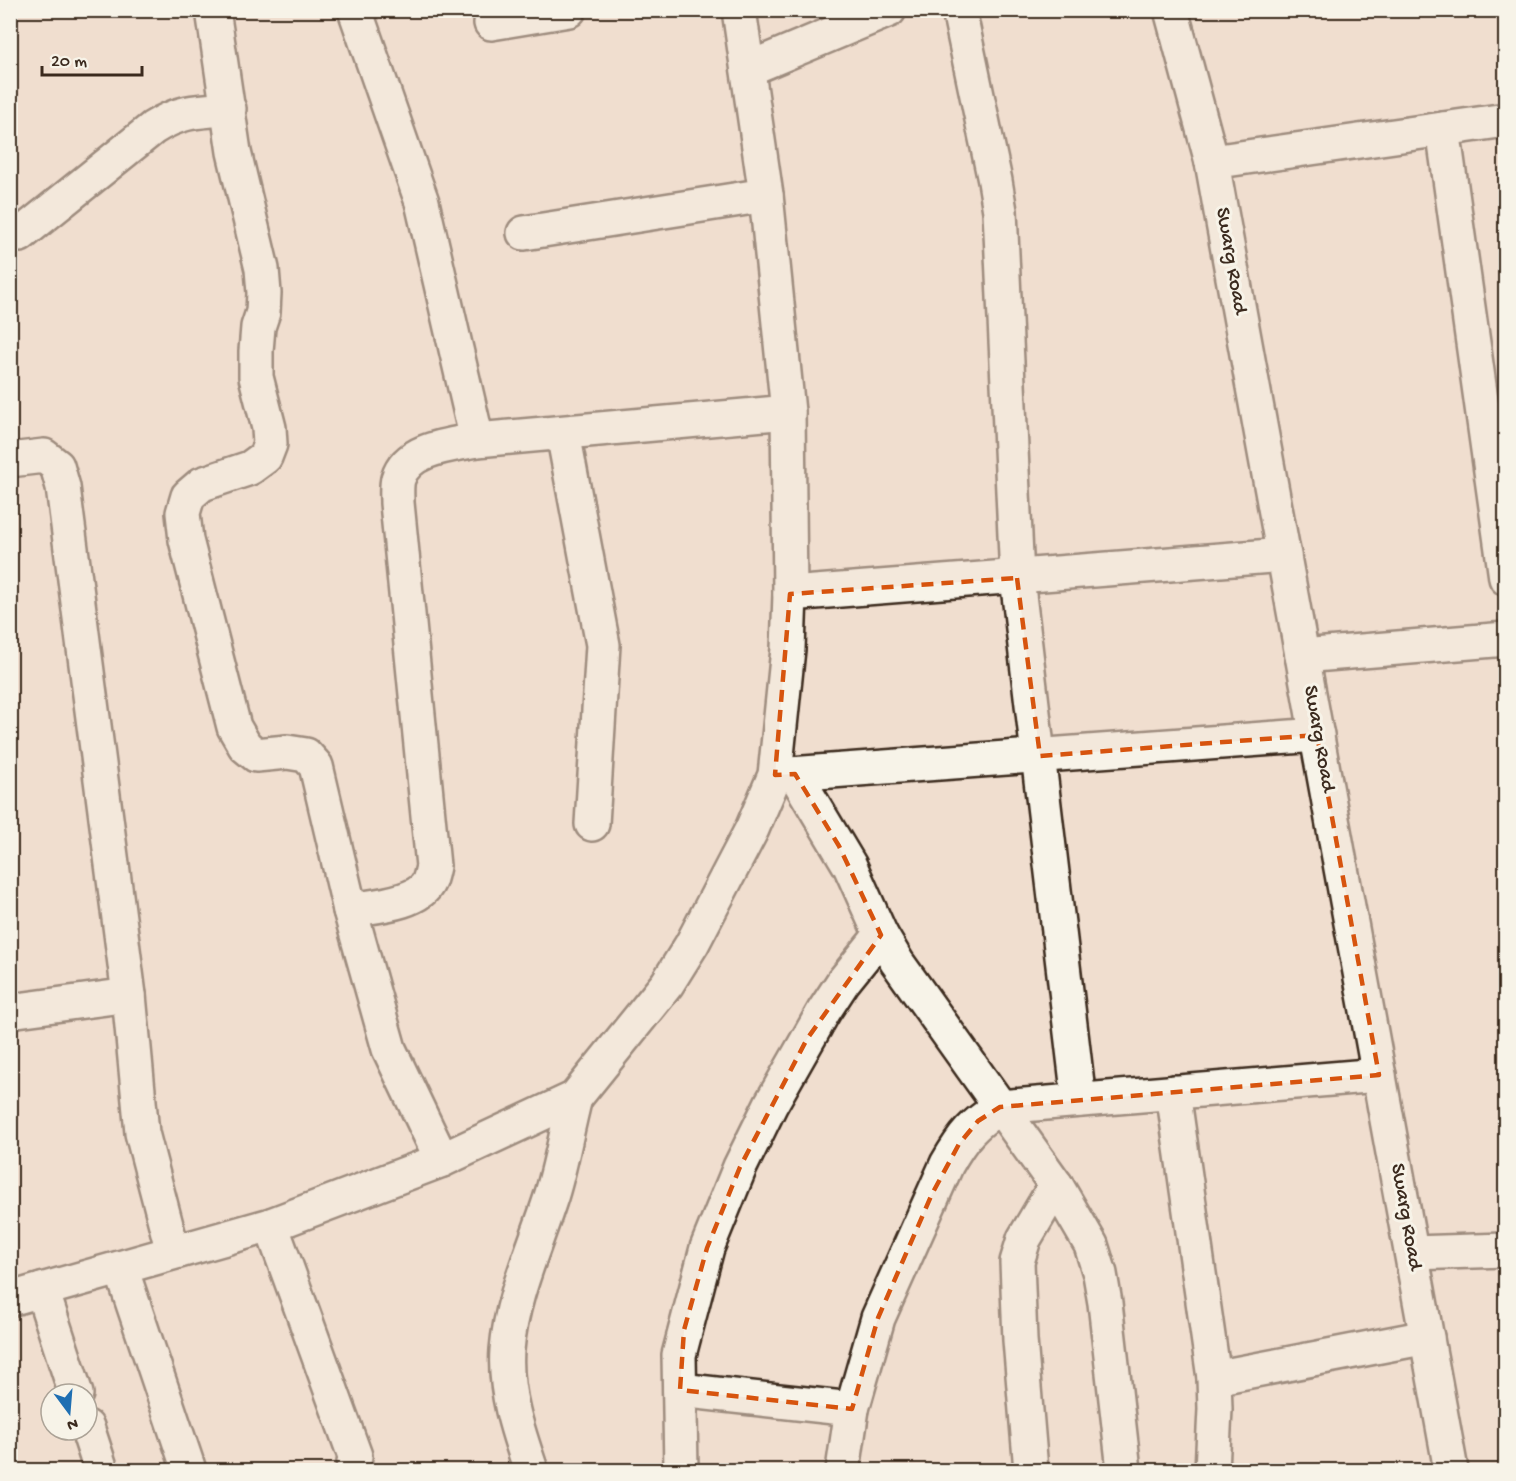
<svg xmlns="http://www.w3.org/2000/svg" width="1516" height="1481" font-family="'Gochi Hand',sans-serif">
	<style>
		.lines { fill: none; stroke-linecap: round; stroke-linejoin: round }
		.street-casing { stroke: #3b2a1e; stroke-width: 38 }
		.street { stroke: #f7f3e8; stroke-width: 33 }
		.marked { fill: none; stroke: #d7540e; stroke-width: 4.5; stroke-dasharray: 12 8; stroke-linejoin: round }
		.labels { text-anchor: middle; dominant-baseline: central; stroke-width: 6; stroke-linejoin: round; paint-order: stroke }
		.street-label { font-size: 21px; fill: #3b2a1e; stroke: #f7f3e8 }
	</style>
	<rect width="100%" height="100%" fill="#f0decf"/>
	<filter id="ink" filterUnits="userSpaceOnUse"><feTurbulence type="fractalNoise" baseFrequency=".0167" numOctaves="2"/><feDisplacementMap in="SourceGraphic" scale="12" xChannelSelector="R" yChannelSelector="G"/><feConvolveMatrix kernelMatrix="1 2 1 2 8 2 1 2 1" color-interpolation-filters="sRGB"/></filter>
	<g filter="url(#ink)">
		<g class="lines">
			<g class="street-casing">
				<g id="street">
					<polyline points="213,10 234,152 262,269 264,293 263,312 258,327 256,351 256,377 269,428 270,444 265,457 250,468 202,484 188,496 183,513 186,540 234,727 245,746 256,755 287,752 306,755 316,766 350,910 389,1049 442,1160"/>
					<polyline points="355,10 422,202 477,440"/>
					<polyline points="959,10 995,181 1000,211 1017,578 1079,1100"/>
					<polyline points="1171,10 1212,162 1221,212 1451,1470"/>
					<polyline points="491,23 569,10"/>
					<polyline points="748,69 889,10"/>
					<polyline points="1443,129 1506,578"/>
					<polyline points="1212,162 1506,120"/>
					<polyline points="524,233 766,195"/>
					<path d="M20 235 153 128C180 111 197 111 229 109"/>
					<polyline points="563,433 603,645 592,824"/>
					<polyline points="10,460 44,456 57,466 63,487 129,995 10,1011"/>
					<polyline points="790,594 1284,555"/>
					<polyline points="1302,656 1506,639"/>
					<polyline points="795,774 850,866 881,935 897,962 1056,1185 1091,1245 1100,1274 1105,1303 1124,1470"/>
					<polyline points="777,775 1317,735"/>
					<path d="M350 910C372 906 419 904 429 881 431 876 432 871 433 866L397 503C397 496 396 486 398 479 407 448 451 445 477 440L788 412"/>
					<polyline points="129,995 142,1133 173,1252"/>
					<polyline points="1173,1092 1214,1378 1215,1409 1212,1470"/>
					<polyline points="271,1225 355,1456 353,1470"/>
					<polyline points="1412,1253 1506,1250"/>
					<polyline points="121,1268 189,1470"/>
					<polyline points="42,1290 76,1394"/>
					<polyline points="10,1299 271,1225 442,1160 575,1098 667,984 692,944 752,829 775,775 788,649 790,594 788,412 766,195 739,10"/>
					<polyline points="1214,1378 1427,1337"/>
					<polyline points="680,1390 852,1409"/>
					<polyline points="87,1427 101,1470"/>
					<path d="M531 1470C518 1432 504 1391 507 1350 511 1299 534 1249 550 1200 561 1167 566 1132 575 1098"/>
					<polyline points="681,1470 679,1355 707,1248 740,1167 771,1104 824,1011 843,982 881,935"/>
					<path d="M843 1470 852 1409 878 1318 947 1164C963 1136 973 1124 1000 1107L1379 1075"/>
					<polyline points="1031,1470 1020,1340 1017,1262 1024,1239 1056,1185"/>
				</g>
			</g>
			<use href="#street" class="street"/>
		</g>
	</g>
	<path d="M0 0H1516V1481H0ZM1017 578 1040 756 1317 735 1379 1075 1000 1107 978 1121 959 1144 932 1194 878 1318 852 1409 680 1390 684 1330 707 1248 740 1167 807 1039 881 935 839 846 795 774 775 775 790 594Z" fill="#f0decf" fill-opacity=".55" fill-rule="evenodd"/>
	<path class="marked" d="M1017 578 1040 756 1317 735 1379 1075 1000 1107 978 1121 959 1144 932 1194 878 1318 852 1409 680 1390 684 1330 707 1248 740 1167 807 1039 881 935 839 846 795 774 775 775 790 594Z"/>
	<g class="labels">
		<g class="street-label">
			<text transform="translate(1230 261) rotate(80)">Swarg Road</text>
			<text transform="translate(1318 739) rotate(80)">Swarg Road</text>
			<text transform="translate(1405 1217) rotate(80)">Swarg Road</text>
		</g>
	</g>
	<rect width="1516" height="1481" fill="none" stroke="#f7f3e8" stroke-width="36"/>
	<rect x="18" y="18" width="1480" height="1445" fill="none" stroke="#3b2a1e" stroke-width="2" filter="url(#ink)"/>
	<g transform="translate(69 1412) rotate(164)"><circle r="28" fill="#f7f3e8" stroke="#aca397" stroke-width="1.5"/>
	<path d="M0-4.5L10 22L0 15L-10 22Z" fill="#1f6fb2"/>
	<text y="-9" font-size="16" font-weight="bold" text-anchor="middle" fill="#3b2a1e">N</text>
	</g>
	<path d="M42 66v9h100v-9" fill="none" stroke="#3b2a1e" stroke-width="3"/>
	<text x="51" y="66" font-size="18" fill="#3b2a1e" stroke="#f7f3e8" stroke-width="4.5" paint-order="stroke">20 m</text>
</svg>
